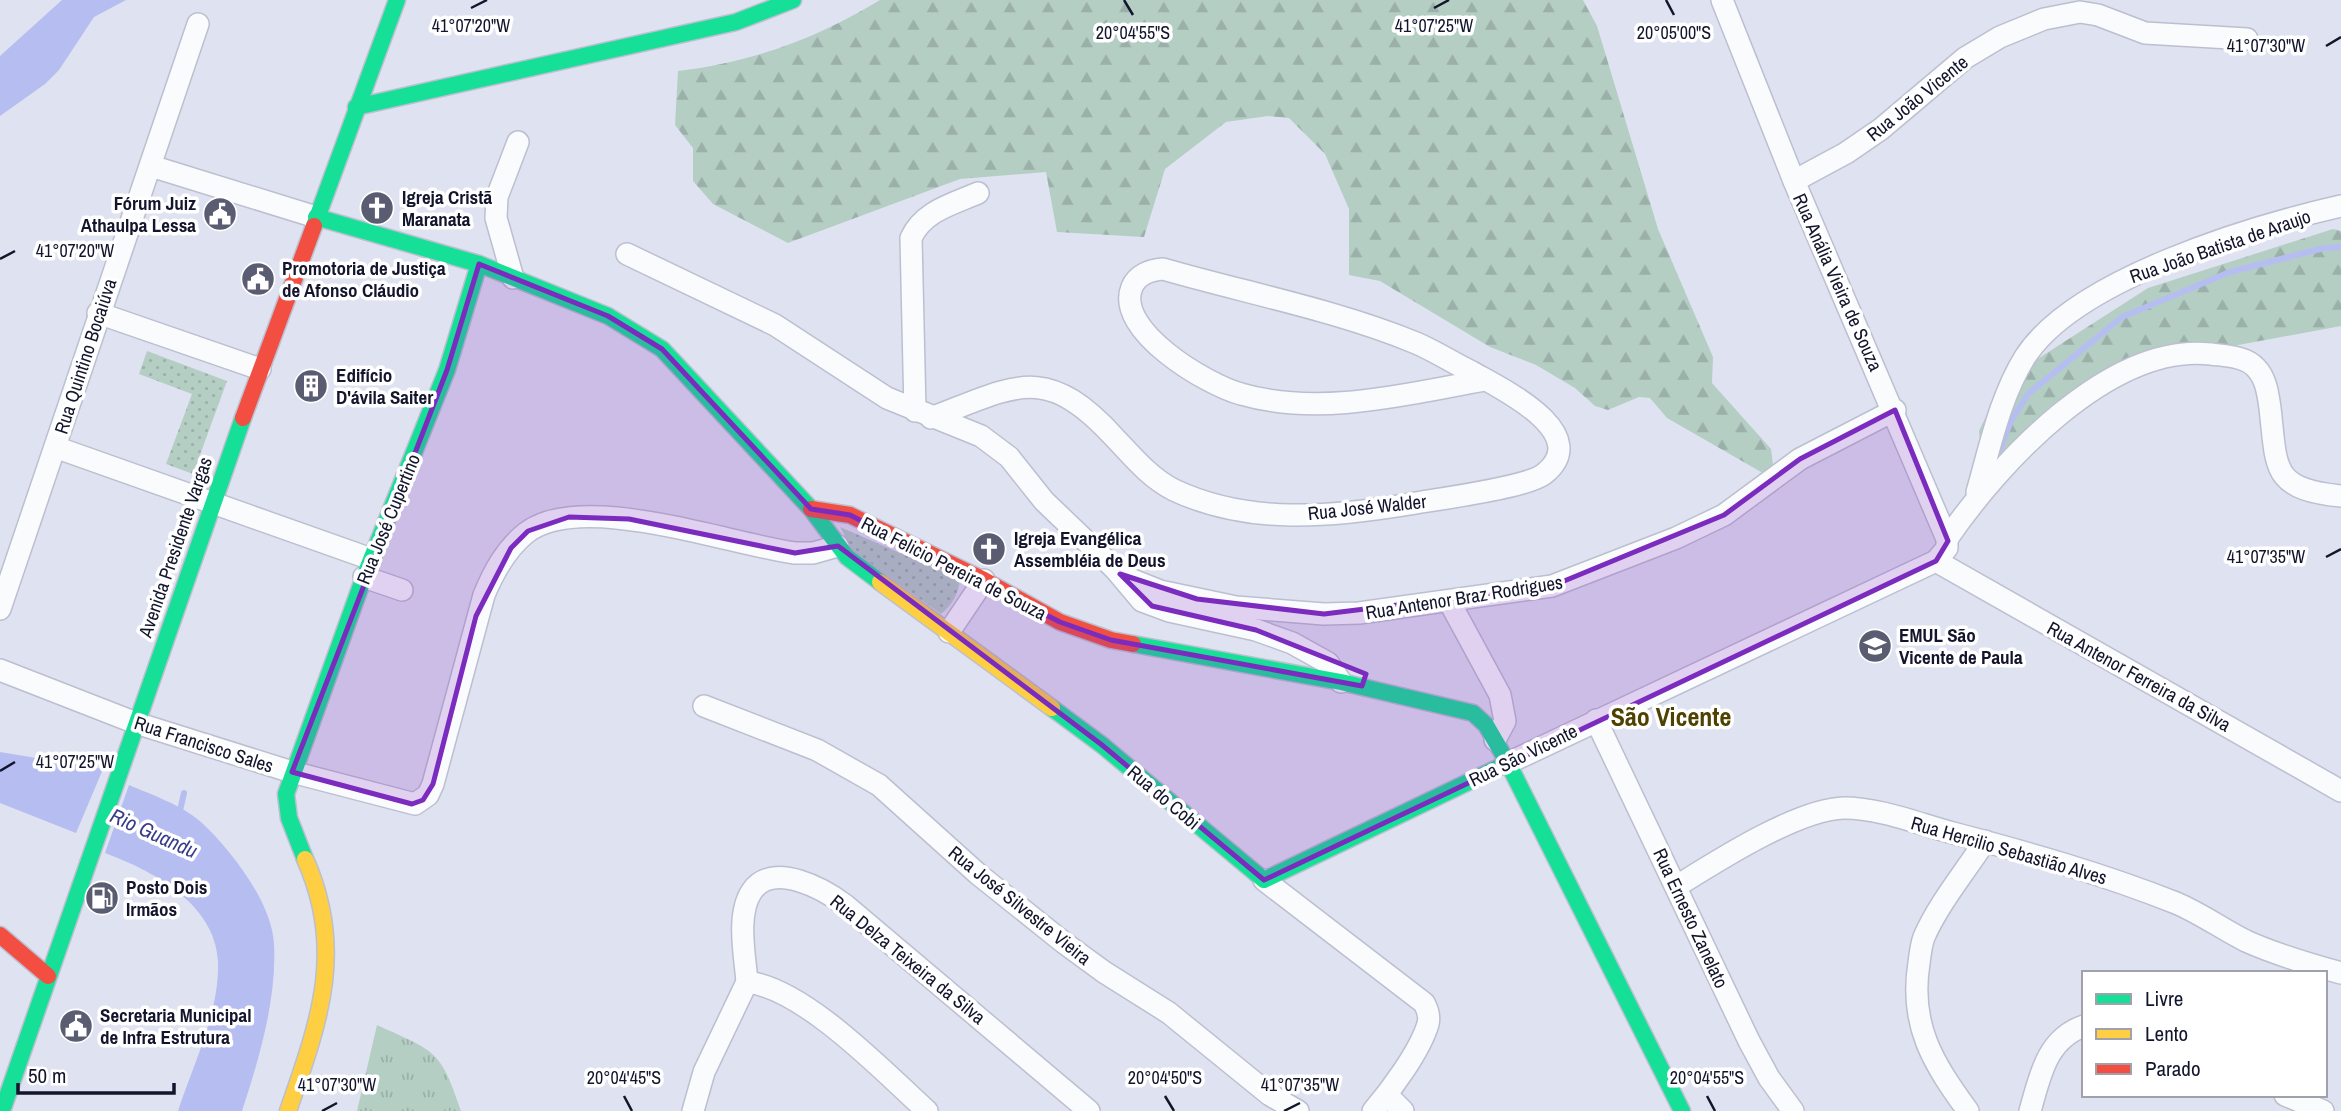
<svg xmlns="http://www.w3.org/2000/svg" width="2341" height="1111" font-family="'Archivo Narrow',sans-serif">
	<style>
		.grass { fill: url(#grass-tufts) }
		.forest { fill: url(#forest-firs) }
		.park { fill: url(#park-dots) }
		.water { fill: #b6bef1 }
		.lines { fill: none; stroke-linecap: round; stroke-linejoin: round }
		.stream { stroke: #b6bef1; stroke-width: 6 }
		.street-casing { stroke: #bcbfd0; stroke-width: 24 }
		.fast-casing { stroke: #bcbfd0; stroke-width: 19 }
		.slow-casing { stroke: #bcbfd0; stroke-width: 19 }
		.jam-casing { stroke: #bcbfd0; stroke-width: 19 }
		.street { stroke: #fafbfd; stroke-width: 21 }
		.fast { stroke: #16e098; stroke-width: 16 }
		.slow { stroke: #ffcf43; stroke-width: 16 }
		.jam { stroke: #f24e42; stroke-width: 16 }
		.marked { fill: #7b2cbf; fill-opacity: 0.2; stroke: #7b2cbf; stroke-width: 5; stroke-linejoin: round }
		.ticks { fill: none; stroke: #12152c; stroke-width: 2.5 }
		.labels { text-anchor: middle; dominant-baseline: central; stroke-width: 7; stroke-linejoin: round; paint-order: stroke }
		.street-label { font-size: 19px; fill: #12152c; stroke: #fff }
		.poi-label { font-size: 19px; font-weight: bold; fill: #12152c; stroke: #fff; text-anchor: start }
		.water-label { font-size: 21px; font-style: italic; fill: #383c88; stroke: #fff }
		.district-label { font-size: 26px; font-weight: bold; fill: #4f4200; stroke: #fff }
		.ticks-label { font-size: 18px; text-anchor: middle; fill: #12152c; stroke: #fff; stroke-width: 7; stroke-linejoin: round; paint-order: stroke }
	</style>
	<defs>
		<pattern id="grass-tufts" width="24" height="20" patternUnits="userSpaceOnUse" patternTransform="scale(1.75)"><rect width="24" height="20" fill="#b4cec4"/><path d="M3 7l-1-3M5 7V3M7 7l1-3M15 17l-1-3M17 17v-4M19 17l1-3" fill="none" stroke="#9ab0a9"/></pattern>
		<pattern id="forest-firs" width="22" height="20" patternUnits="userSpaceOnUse" patternTransform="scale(1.75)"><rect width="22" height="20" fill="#b4cec4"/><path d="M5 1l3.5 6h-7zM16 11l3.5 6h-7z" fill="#9ab0a9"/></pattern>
		<pattern id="park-dots" width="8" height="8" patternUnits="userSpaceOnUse" patternTransform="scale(1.75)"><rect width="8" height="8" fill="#b4cec4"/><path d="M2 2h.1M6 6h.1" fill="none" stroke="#9ab0a9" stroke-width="1.8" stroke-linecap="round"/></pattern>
	</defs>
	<rect width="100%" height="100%" fill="#dfe2f0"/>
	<path class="grass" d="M377 1025C435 1052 440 1048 461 1111H357Z"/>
	<g class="forest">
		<path d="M880 0H1583L1597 26 1658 229 1713 357 1712 383 1771 449 1775 480 1667 418 1650 398 1639 397 1608 410 1595 406 1575 388 1536 365 1490 347 1380 281 1349 275V209L1325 154 1289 118 1268 116 1226 122 1165 169 1144 237 1057 232 1046 172 960 179 788 243 713 204 693 181V148L675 125 678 71C752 62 816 39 880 0Z"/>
		<polygon points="2333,229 2341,231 2341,326 2114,368 2002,476 1983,468 1979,431 2003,381 2148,288"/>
	</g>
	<g class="park">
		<polygon points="147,351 227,381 193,474 166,464 192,394 139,374"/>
		<path d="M840 527 960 579C959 593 952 605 941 614L854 552Z"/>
	</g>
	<g class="water">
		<polygon points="62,0 126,0 94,17 59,70 45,84 0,116 0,56"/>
		<polygon points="0,752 103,769 76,833 0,803"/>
		<path d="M129 785C152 795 182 805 201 822 230 849 272 902 274 944 277 999 259 1059 242 1111H178C193 1065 220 1011 218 961 215 903 151 870 105 853Z"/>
	</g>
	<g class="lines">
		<g class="stream">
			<polyline points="2000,449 2011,421 2028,394 2122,317 2230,272 2324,248 2341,247"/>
			<polyline points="179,815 184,793"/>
		</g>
		<g class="street-casing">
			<g id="street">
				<polyline points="151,166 316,217"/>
				<polyline points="1794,181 1846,153 1881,129 1965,58 2000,37 2044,19 2080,12 2098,15 2145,33 2247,39"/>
				<polyline points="627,254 775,325 887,398 981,436 1009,457 1044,501 1115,569 1142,601 1169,611 1256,630 1292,643 1328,663 1341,682"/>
				<polyline points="513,278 496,218 497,197 518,142"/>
				<polyline points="98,313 260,369"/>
				<path d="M915 411 911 238C923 211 953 204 978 193"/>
				<path d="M931 418C1015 386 1045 362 1114 437 1132 456 1150 478 1174 490 1248 525 1332 517 1410 504 1437 499 1526 488 1544 474 1596 433 1498 387 1472 372 1453 363 1435 351 1416 343 1336 310 1246 293 1163 269 1150 270 1137 275 1132 287 1114 330 1207 385 1241 394 1320 417 1407 394 1485 380"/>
				<polyline points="55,447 371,559"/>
				<path d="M1977 492C1990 447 2000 397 2025 357 2075 279 2253 226 2341 206"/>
				<path d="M1947 539C1999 463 2110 342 2211 354 2225 356 2246 356 2256 368 2266 378 2268 394 2270 408 2277 469 2271 489 2341 496"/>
				<polyline points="1936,561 2341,791"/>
				<polyline points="364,577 402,590"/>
				<polyline points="1125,577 1160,591 1236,607 1324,614 1359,613 1552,586 1676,538 1724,515 1800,459 1895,410"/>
				<polyline points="1449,601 1500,695 1505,721 1495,740"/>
				<polyline points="0,609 198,24"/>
				<polyline points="949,632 984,580"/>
				<path d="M0 670 136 723 292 772 415 804 428 795 433 784 484 595C494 571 506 549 526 533 581 490 728 544 795 553H813L838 546"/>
				<polyline points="704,706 817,750 879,785 978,874 1063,942 1104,972 1169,1013 1270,1095 1298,1111"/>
				<polyline points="1596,720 1749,1041 1769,1078 1793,1111"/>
				<polyline points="1508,763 1936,561 1947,548 1947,539 1794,181 1722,0"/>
				<path d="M1264 880 1424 1003C1428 1010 1430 1016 1428 1024 1420 1051 1391 1090 1373 1111"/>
				<path d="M1677 886C1717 861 1798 809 1844 808 1880 808 1919 824 1953 833 2029 853 2103 874 2176 903 2200 913 2222 929 2246 941 2277 955 2308 964 2341 973"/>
				<path d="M747 982C745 956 736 914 752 891 773 860 825 890 845 905L1089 1111"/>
				<path d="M747 982C804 988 884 1072 927 1111"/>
				<polyline points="1387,1095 1403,1111"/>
				<polyline points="2285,1095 2323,1111"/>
				<polyline points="693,1111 704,1072 747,982"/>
				<path d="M1968 1111C1933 1063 1909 1025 1919 963 1920 955 1921 945 1924 937 1939 903 1965 872 1985 841"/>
				<path d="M2030 1111C2040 1077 2046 1039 2084 1026"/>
			</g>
		</g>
		<g class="fast-casing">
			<g id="fast">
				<polyline points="356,107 736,22 793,0"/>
				<polyline points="316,217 479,264 608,316 662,349 811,509 847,557 880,582"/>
				<polyline points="314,226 397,0"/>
				<polyline points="1133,644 1341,682 1473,713 1486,725 1508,763 1682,1111"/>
				<polyline points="1052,708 1102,745 1264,880 1508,763"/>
				<polyline points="305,859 289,818 286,794 364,577 447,370 479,264"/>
				<polyline points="2,1111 243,418"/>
			</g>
		</g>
		<g class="slow-casing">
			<g id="slow">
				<polyline points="880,582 1052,708"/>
				<path d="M288 1111C319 1022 346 950 305 859"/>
			</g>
		</g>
		<g class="jam-casing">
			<g id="jam">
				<polyline points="243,418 314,226"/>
				<polyline points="811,509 850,515 984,580 1060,622 1111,640 1133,644"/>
				<polyline points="0,935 48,976"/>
			</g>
		</g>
		<use href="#street" class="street"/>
		<use href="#fast" class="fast"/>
		<use href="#slow" class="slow"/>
		<use href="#jam" class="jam"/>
	</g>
	<path class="marked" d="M479 264 608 316 662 349 811 509 850 515 1060 622 1111 640 1362 686 1366 674 1256 630 1152 606 1120 574 1197 599 1324 614 1552 586 1724 515 1800 459 1895 410 1948 541 1936 561 1264 880 1102 745 838 546 795 553 629 519 569 517 528 531 511 548 476 616 433 784 423 800 412 804 292 772 447 370Z"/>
	<path class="ticks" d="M1124 0 1133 15M1666 0 1674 15M471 8 487 0M1434 8 1449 0M2326 46 2341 37M0 259 15 251M2326 557 2341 549M0 771 15 762M624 1096 632 1111M1165 1096 1174 1111M1707 1096 1715 1111M322 1111 337 1103M1284 1111 1300 1103"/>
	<defs>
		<g id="church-disc" transform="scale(1.75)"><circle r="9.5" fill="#5a5d71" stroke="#fff"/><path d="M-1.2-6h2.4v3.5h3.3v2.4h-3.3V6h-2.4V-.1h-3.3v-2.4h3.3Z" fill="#fff"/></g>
		<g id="civic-disc" transform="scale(1.75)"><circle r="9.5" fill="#5a5d71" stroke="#fff"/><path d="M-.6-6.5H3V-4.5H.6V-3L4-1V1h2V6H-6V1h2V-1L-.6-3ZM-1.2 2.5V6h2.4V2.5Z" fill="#fff"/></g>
		<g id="building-disc" transform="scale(1.75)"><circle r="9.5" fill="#5a5d71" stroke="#fff"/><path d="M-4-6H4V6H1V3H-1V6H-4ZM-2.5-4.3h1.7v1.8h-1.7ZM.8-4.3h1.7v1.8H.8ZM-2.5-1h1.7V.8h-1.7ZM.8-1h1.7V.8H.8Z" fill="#fff"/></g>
		<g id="school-disc" transform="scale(1.75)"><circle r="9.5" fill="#5a5d71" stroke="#fff"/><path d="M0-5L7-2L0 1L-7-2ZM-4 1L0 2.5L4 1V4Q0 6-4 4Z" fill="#fff"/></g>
		<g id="fuel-disc" transform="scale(1.75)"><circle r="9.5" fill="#5a5d71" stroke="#fff"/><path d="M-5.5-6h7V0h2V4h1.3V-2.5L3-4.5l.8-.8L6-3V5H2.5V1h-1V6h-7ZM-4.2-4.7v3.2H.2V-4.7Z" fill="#fff"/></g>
	</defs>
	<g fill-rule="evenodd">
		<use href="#church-disc" x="377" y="208"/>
		<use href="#civic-disc" x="220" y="214"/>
		<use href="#civic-disc" x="258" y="279"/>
		<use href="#building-disc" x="311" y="386"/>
		<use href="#church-disc" x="989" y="549"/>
		<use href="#school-disc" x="1875" y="646"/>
		<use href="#fuel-disc" x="102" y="898"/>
		<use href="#civic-disc" x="76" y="1026"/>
	</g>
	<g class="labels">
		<g class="street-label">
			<text transform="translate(1917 98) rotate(-39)">Rua João Vicente</text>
			<text transform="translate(2220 246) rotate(-19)">Rua João Batista de Araujo</text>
			<text transform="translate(1838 282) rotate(66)">Rua Anália Vieira de Souza</text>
			<text transform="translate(85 356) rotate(-72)">Rua Quintino Bocaiúva</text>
			<text transform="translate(1367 507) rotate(-6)">Rua José Walder</text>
			<text transform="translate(388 519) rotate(-68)">Rua José Cupertino</text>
			<text transform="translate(175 547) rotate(-71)">Avenida Presidente Vargas</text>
			<text transform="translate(954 568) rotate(27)">Rua Felicio Pereira de Souza</text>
			<text transform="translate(1464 597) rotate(-9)">Rua Antenor Braz Rodrigues</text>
			<text transform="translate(2139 676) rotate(29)">Rua Antenor Ferreira da Silva</text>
			<text transform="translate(204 744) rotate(18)">Rua Francisco Sales</text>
			<text transform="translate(1523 755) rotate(-26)">Rua São Vicente</text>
			<text transform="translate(1164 797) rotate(40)">Rua do Cobi</text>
			<text transform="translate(2009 850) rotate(16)">Rua Hercilio Sebastião Alves</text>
			<text transform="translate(1020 905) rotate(39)">Rua José Silvestre Vieira</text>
			<text transform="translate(1691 918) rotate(65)">Rua Ernesto Zanelato</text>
			<text transform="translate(908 959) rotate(39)">Rua Delza Teixeira da Silva</text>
		</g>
		<g class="poi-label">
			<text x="402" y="197">Igreja Cristã<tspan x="402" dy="22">Maranata</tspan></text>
			<text x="196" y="203" text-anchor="end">Fórum Juiz<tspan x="196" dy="22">Athaulpa Lessa</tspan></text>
			<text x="282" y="268">Promotoria de Justiça<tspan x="282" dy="22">de Afonso Cláudio</tspan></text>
			<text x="336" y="375">Edifício<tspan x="336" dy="22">D'ávila Saiter</tspan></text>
			<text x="1014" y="538">Igreja Evangélica<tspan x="1014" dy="22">Assembléia de Deus</tspan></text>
			<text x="1899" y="635">EMUL São<tspan x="1899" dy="22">Vicente de Paula</tspan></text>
			<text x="126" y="887">Posto Dois<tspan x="126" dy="22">Irmãos</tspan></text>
			<text x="100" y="1015">Secretaria Municipal<tspan x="100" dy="22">de Infra Estrutura</tspan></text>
		</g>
		<g class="water-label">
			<text transform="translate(154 833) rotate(24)">Rio Guandu</text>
		</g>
		<g class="district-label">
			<text x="1671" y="716">São Vicente</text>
		</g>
	</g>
	<g class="ticks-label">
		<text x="471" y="32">41°07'20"W</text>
		<text x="1434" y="32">41°07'25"W</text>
		<text x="1133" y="39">20°04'55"S</text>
		<text x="1674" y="39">20°05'00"S</text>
		<text x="2266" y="52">41°07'30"W</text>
		<text x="75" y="257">41°07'20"W</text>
		<text x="2266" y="563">41°07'35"W</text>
		<text x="75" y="768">41°07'25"W</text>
		<text x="624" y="1084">20°04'45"S</text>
		<text x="1165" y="1084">20°04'50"S</text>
		<text x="1707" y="1084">20°04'55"S</text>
		<text x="337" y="1091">41°07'30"W</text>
		<text x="1300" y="1091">41°07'35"W</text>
	</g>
	<rect x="2082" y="971" width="245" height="126" fill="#ffffff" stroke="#a0a1ab" stroke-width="2"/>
	<rect x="2096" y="994" width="35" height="10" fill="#16e098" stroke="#a0a1ab" stroke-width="2"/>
	<text x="2145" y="1006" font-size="21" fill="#12152c">Livre</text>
	<rect x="2096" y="1029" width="35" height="10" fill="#ffcf43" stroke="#a0a1ab" stroke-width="2"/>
	<text x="2145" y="1041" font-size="21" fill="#12152c">Lento</text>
	<rect x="2096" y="1064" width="35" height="10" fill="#f24e42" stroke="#a0a1ab" stroke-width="2"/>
	<text x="2145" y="1076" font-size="21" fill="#12152c">Parado</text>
	<path d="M18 1083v10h156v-10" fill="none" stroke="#12152c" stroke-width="3.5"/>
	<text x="28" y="1083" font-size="21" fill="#12152c" stroke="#ffffff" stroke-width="5" paint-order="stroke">50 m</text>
</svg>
